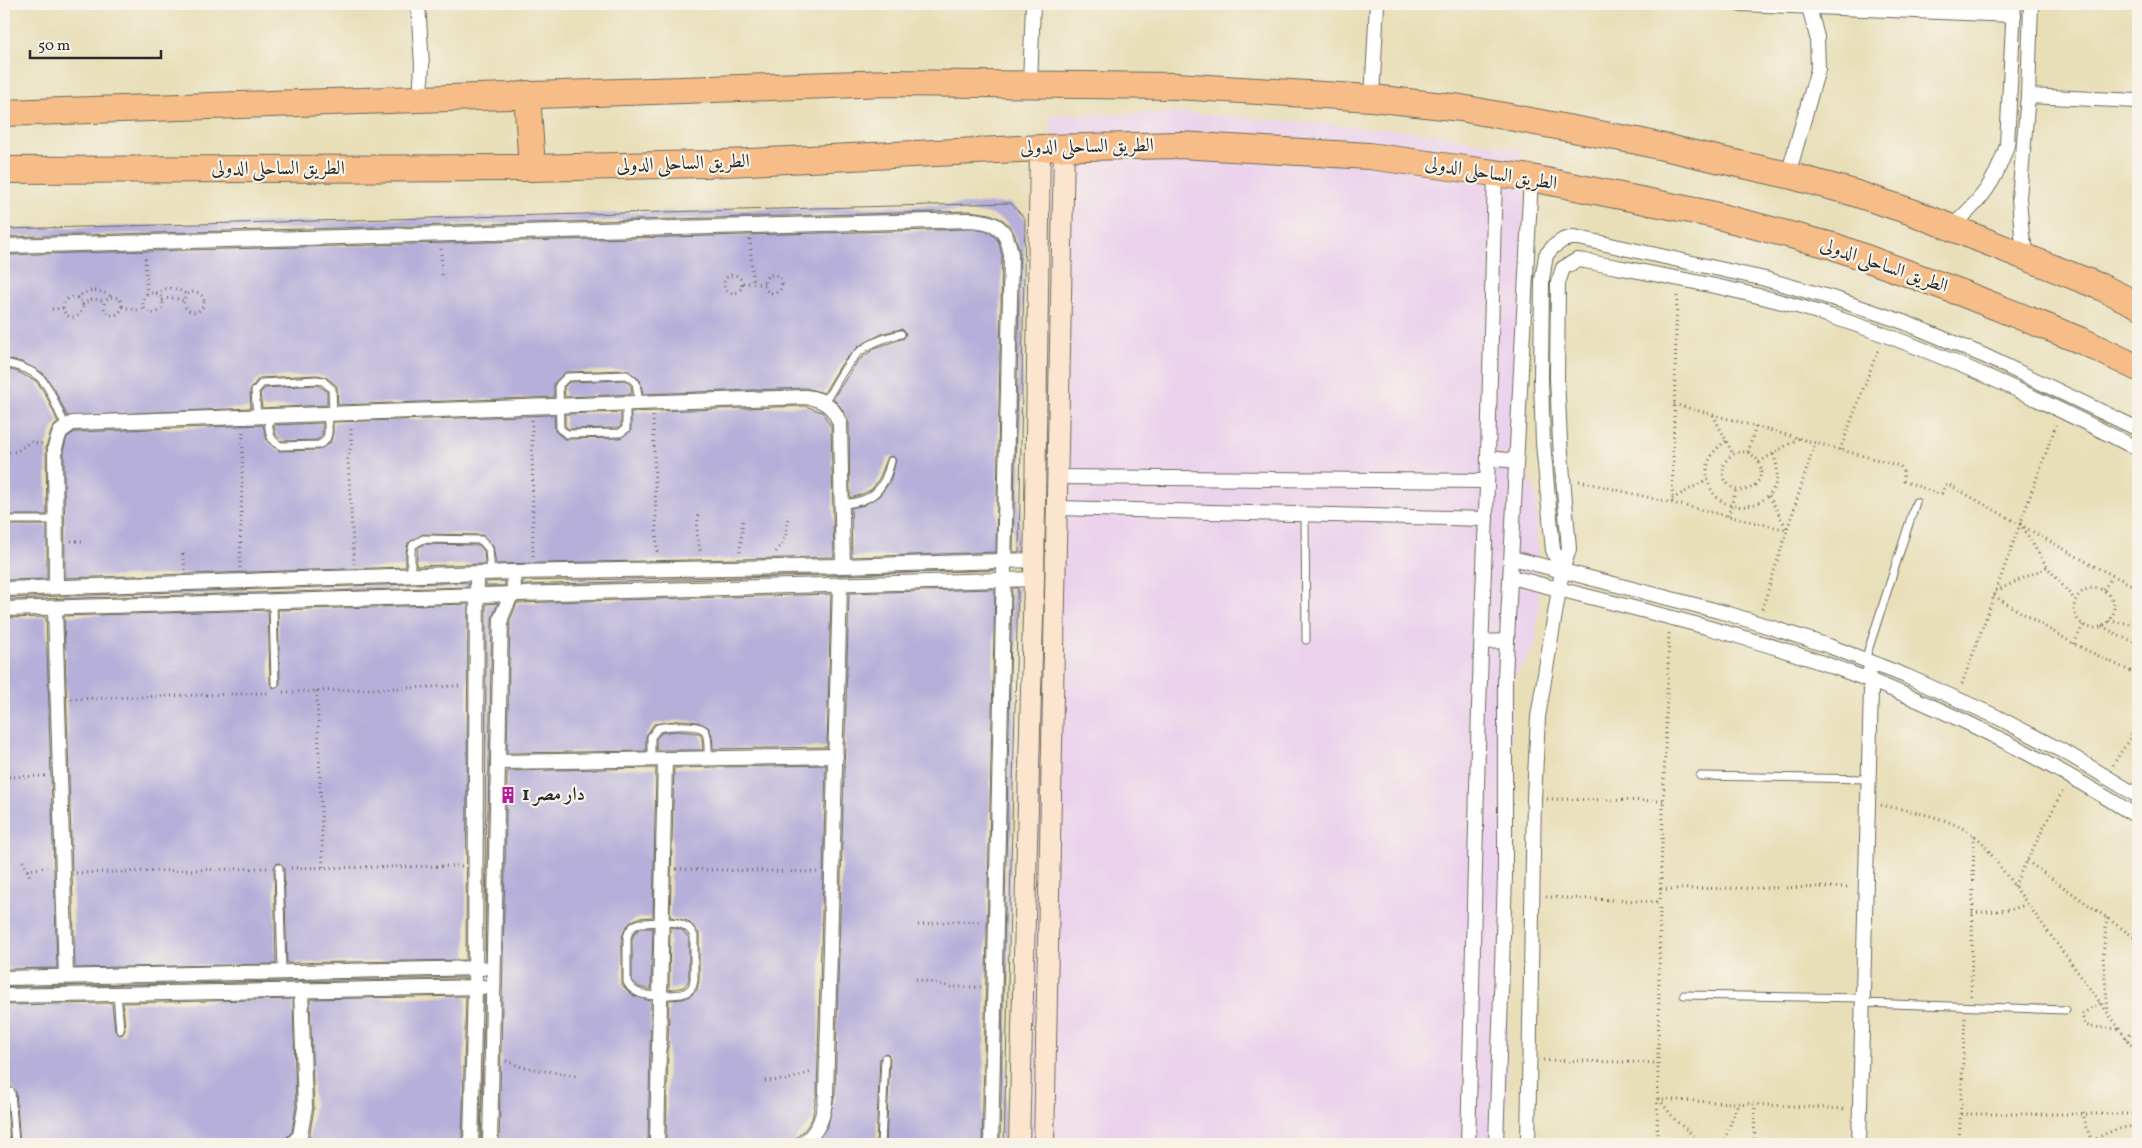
<svg xmlns="http://www.w3.org/2000/svg" width="2142" height="1148" font-family="Vollkorn,Amiri,serif">
	<style>
		.built { fill: #ebd1ec }
		.building { fill: #b6afd9 }
		.lines { fill: none; stroke-linecap: round; stroke-linejoin: round }
		.lane-casing { stroke: #6d6a5d; stroke-width: 9 }
		.street-casing { stroke: #6d6a5d; stroke-width: 16 }
		.secondary-casing { stroke: #6d6a5d; stroke-width: 22 }
		.highway-casing { stroke: #6d6a5d; stroke-width: 28 }
		.path { stroke: #6d6a5d; stroke-width: 3; stroke-dasharray: 1 4; stroke-linecap: butt }
		.lane { stroke: #fff; stroke-width: 7 }
		.street { stroke: #fff; stroke-width: 14 }
		.secondary { stroke: #fce5cf; stroke-width: 20 }
		.highway { stroke: #f7bd88; stroke-width: 26 }
		.labels { text-anchor: middle; dominant-baseline: central; stroke-width: 4.5; stroke-linejoin: round; paint-order: stroke }
		.street-label { font-size: 19px; fill: #2b2b2b; stroke: #f7f3e8 }
		.poi-label { font-size: 19px; font-weight: bold; fill: #2b2b2b; stroke: #f7f3e8; text-anchor: start }
	</style>
	<rect width="100%" height="100%" fill="#f7f3e8"/>
	<filter id="ink" filterUnits="userSpaceOnUse"><feTurbulence type="fractalNoise" baseFrequency=".02" numOctaves="2"/><feDisplacementMap in="SourceGraphic" scale="10" xChannelSelector="R" yChannelSelector="G"/><feConvolveMatrix kernelMatrix="1 2 1 2 8 2 1 2 1" color-interpolation-filters="sRGB"/></filter>
	<filter id="wash" filterUnits="userSpaceOnUse"><feTurbulence type="fractalNoise" baseFrequency=".0096" numOctaves="4" result="noise"/><feDisplacementMap in="SourceGraphic" scale="20" xChannelSelector="R" yChannelSelector="G"/><feGaussianBlur stdDeviation="1.12" result="paint"/><feColorMatrix in="noise" values="0 0 0 0 0 0 0 0 0 0 0 0 0 0 0 0 0 1.4 0 .05"/><feComposite in="paint" operator="in"/></filter>
	<g filter="url(#wash)">
		<rect width="100%" height="100%" fill="#e8dfb9"/>
		<polygon class="built" points="1188,113 1413,131 1520,149 1529,233 1526,320 1525,468 1536,494 1539,603 1535,647 1511,681 1512,719 1506,1144 1030,1144 1051,115"/>
		<g id="blocks">
			<g class="building">
				<polygon points="1011,203 1025,219 1019,552 1013,552 1020,253 1015,235 1010,226 1003,220 990,214 970,211 4,237 4,229"/>
				<polygon points="970,229 985,231 993,235 999,242 1002,256 996,552 852,557 851,508 864,505 879,496 890,482 896,460 893,456 888,457 880,477 872,489 860,495 850,498 849,423 842,409 833,398 858,361 875,348 904,338 906,333 902,329 883,333 859,346 842,363 824,393 806,388 643,394 640,380 627,370 566,372 554,383 554,397 338,405 337,386 326,377 317,375 259,378 250,390 251,408 67,416 55,390 43,373 22,362 4,358 4,255"/>
				<polygon points="4,368 18,372 36,381 46,395 58,422 52,429 46,447 47,515 4,515"/>
				<polygon points="625,380 631,386 632,394 565,397 564,387 569,382"/>
				<polygon points="317,385 327,391 327,405 262,408 260,393 265,388"/>
				<polygon points="805,406 822,412 831,426 834,557 496,564 493,546 483,535 423,534 408,543 406,552 406,567 65,578 64,448 67,437 75,432 263,425 267,441 279,451 318,450 330,443 333,433 333,422 554,415 555,431 564,439 620,438 631,431 631,412"/>
				<polygon points="621,412 621,426 618,428 569,429 565,426 565,414"/>
				<polygon points="323,423 322,435 317,440 282,441 276,435 274,425"/>
				<polygon points="4,525 47,525 47,579 4,580"/>
				<polygon points="424,544 479,545 484,551 485,564 416,566 418,548"/>
				<polygon points="995,570 523,585 522,581 843,575"/>
				<polygon points="505,581 505,586 486,586 486,582"/>
				<polygon points="468,582 468,587 4,600 4,598"/>
				<polygon points="1012,588 1018,588 1004,1144 1000,1144"/>
				<polygon points="995,589 982,1144 886,1144 890,1058 888,1054 885,1053 880,1058 876,1144 815,1144 828,1125 835,1094 849,593"/>
				<polygon points="831,594 827,747 713,749 712,735 708,727 698,722 682,720 654,724 646,736 646,751 507,753 510,620 517,603"/>
				<polygon points="498,603 492,618 485,960 486,604"/>
				<polygon points="468,604 466,960 287,963 284,868 279,863 276,864 274,868 276,964 75,968 64,616 268,610 270,683 272,687 276,688 280,683 278,610"/>
				<polygon points="46,617 57,968 4,969 4,618"/>
				<polygon points="676,731 699,733 702,738 703,750 656,750 656,739 661,733"/>
				<polygon points="826,765 817,1093 812,1119 806,1128 796,1138 793,1144 666,1144 669,1000 683,999 690,996 697,990 699,980 699,933 688,921 670,917 674,768"/>
				<polygon points="656,768 653,917 639,918 632,921 625,928 622,938 622,985 634,996 651,1001 648,1144 499,1144 507,771"/>
				<polygon points="670,927 682,930 689,938 689,980 684,987 669,990"/>
				<polygon points="641,928 653,928 651,990 639,987 632,980 632,939 635,932"/>
				<polygon points="466,977 466,979 4,987"/>
				<polygon points="484,995 481,1144 480,1144 484,996"/>
				<polygon points="466,996 462,1144 304,1144 309,1138 314,1108 310,999"/>
				<polygon points="293,999 296,1107 292,1132 286,1138 283,1144 20,1144 16,1092 11,1087 8,1088 6,1092 10,1144 4,1144 4,1005 112,1003 115,1031 120,1035 123,1034 125,1030 123,1003"/>
			</g>
		</g>
	</g>
	<g filter="url(#ink)">
		<use href="#blocks" fill-opacity="0" stroke="#6d6a5d" stroke-width="1"/>
		<g class="lines">
			<g class="lane-casing">
				<g id="lane">
					<path d="M4 363C52 372 46 389 66 426"/>
					<path d="M825 402C848 363 854 344 901 334"/>
					<polyline points="626,404 626,429 620,433 567,434 560,429 559,385 567,377 627,375 636,383 639,403"/>
					<polyline points="257,416 255,391 262,383 317,380 323,381 332,389 333,414"/>
					<path d="M268 416C269 429 268 441 281 446L318 445C332 441 328 426 327 414"/>
					<path d="M842 504C873 502 884 490 891 461"/>
					<polyline points="1305,515 1306,640"/>
					<polyline points="4,520 55,520"/>
					<polyline points="411,576 411,552 413,545 423,539 481,540 489,549 491,573"/>
					<polyline points="273,602 275,683"/>
					<polyline points="1865,660 1916,502"/>
					<path d="M651 760V737L658 728C667 726 699 723 705 731 709 737 708 751 708 759"/>
					<polyline points="1700,776 1868,779"/>
					<polyline points="279,868 282,972"/>
					<path d="M640 923C657 923 686 916 694 936V980C693 988 690 991 682 994 664 995 636 1001 627 982V938C629 929 632 926 640 923Z"/>
					<polyline points="117,994 120,1030"/>
					<polyline points="1684,995 1863,998"/>
					<polyline points="1862,1003 2066,1010"/>
					<polyline points="11,1092 15,1144"/>
					<polyline points="881,1144 885,1058"/>
				</g>
			</g>
			<g class="street-casing">
				<g id="street">
					<polyline points="418,4 422,65 420,99"/>
					<polyline points="1741,4 2014,15"/>
					<polyline points="1030,84 1033,4"/>
					<polyline points="2028,96 2138,101"/>
					<polyline points="1372,98 1377,4"/>
					<polyline points="1788,175 1818,69 1817,37 1809,7"/>
					<path d="M1951 227C1980 202 1996 182 2007 145L2014 4"/>
					<path d="M4 246 970 220C996 221 1007 228 1011 255L991 1144"/>
					<polyline points="2029,258 2022,236 2019,198 2028,96 2031,4"/>
					<polyline points="1488,458 1516,461"/>
					<polyline points="1058,477 1487,481"/>
					<polyline points="1057,508 1486,519"/>
					<polyline points="1512,558 1726,613 1829,646 1906,676 1995,716 2070,755 2138,796"/>
					<polyline points="1562,571 1553,550 1543,443 1541,379 1542,280 1546,255 1553,247 1563,240 1574,237 1765,279 1839,300 1906,323 1985,356 2138,429"/>
					<path d="M1511 577C1623 606 1737 631 1845 671 1948 709 2045 759 2138 817"/>
					<path d="M56 587 55 447 60 432 72 423 806 397C824 399 834 407 840 424L843 566"/>
					<polyline points="4,589 513,572 843,566 1035,560"/>
					<polyline points="55,608 66,976"/>
					<polyline points="4,609 1034,579"/>
					<polyline points="1482,642 1507,641"/>
					<polyline points="498,762 836,756"/>
					<polyline points="4,978 483,968"/>
					<polyline points="4,996 483,987"/>
					<polyline points="292,1144 300,1136 305,1108 301,990"/>
					<polyline points="471,1144 475,987 477,574"/>
					<polyline points="490,1144 501,618 514,588 513,572"/>
					<polyline points="657,1144 665,760"/>
					<path d="M802 1144C820 1131 824 1115 826 1094L840 585"/>
					<polyline points="1468,1144 1479,707 1488,458 1495,173"/>
					<polyline points="1496,1144 1505,876 1505,677 1531,178"/>
					<path d="M1528 1144 1534 798 1538 717 1562 571 1569 549 1560 441 1557 378 1558 283 1563 268 1577 260 1585 261C1669 277 1755 291 1836 318 1941 352 2040 399 2138 449"/>
					<polyline points="1859,1144 1871,689 1869,672"/>
				</g>
			</g>
			<g class="secondary-casing">
				<g id="secondary">
					<polyline points="1019,1144 1034,579 1040,148"/>
					<polyline points="1044,1144 1064,147"/>
				</g>
			</g>
			<g class="highway-casing">
				<g id="highway">
					<polyline points="527,94 532,168"/>
					<polyline points="4,113 889,83 1176,86 1372,98 1461,108 1637,141 1788,175 1851,192 1912,212 1985,241 2101,287 2138,305"/>
					<polyline points="4,170 532,168 705,164 1040,148 1180,145 1369,156 1531,178 1710,214 1833,246 1959,292 2082,341 2138,368"/>
				</g>
			</g>
			<g class="path">
				<polyline points="750,239 753,284"/>
				<polyline points="441,249 442,275"/>
				<polyline points="145,258 147,296"/>
				<circle cx="773" cy="284" r="9"/>
				<circle cx="733" cy="284" r="9"/>
				<polyline points="743,283 764,284"/>
				<circle cx="194" cy="302" r="10"/>
				<path d="M156 293C167 286 177 287 187 295"/>
				<circle cx="153" cy="303" r="10"/>
				<circle cx="113" cy="306" r="9"/>
				<circle cx="73" cy="307" r="10"/>
				<path d="M77 298C88 288 99 289 112 297"/>
				<polyline points="162,299 174,298 185,301"/>
				<polyline points="82,304 93,299 105,301"/>
				<polyline points="122,307 136,310 145,308"/>
				<polyline points="52,309 63,308"/>
				<polyline points="1674,404 1900,466 1903,470 1904,481 1939,494 1942,493 1945,485 1948,484 2092,565 2138,588"/>
				<polyline points="1713,415 1733,454"/>
				<polyline points="653,416 657,554"/>
				<polyline points="532,420 533,556"/>
				<polyline points="351,429 351,445 348,459 354,564"/>
				<path d="M1726 441C1715 449 1707 458 1707 473 1710 528 1797 511 1773 454"/>
				<polyline points="1840,450 1879,347"/>
				<polyline points="4,452 16,452 30,442 42,444"/>
				<polyline points="1748,452 1756,426"/>
				<circle cx="1742" cy="471" r="19"/>
				<polyline points="1759,462 1799,438"/>
				<polyline points="1579,481 1787,530"/>
				<polyline points="1769,496 1787,529"/>
				<polyline points="1672,499 1708,479"/>
				<polyline points="1672,502 1677,293"/>
				<polyline points="698,515 697,536 701,554"/>
				<polyline points="1728,516 1736,489"/>
				<polyline points="2020,523 2047,567 2075,600"/>
				<polyline points="71,541 84,541"/>
				<polyline points="740,552 743,517"/>
				<polyline points="776,552 786,537 788,515"/>
				<polyline points="183,554 185,570"/>
				<polyline points="240,568 243,431"/>
				<circle cx="2094" cy="608" r="20"/>
				<polyline points="2104,590 2112,575"/>
				<polyline points="1996,591 2047,567"/>
				<polyline points="1994,596 2074,644 2138,675"/>
				<polyline points="1762,609 1815,443"/>
				<polyline points="2109,621 2138,625"/>
				<polyline points="2102,626 2119,636 2138,643"/>
				<polyline points="2074,644 2083,625"/>
				<polyline points="1962,684 2056,425"/>
				<polyline points="317,691 323,868"/>
				<polyline points="283,692 462,686"/>
				<polyline points="71,699 267,693"/>
				<polyline points="2113,765 2138,725"/>
				<polyline points="4,777 46,776"/>
				<polyline points="1547,799 1664,801"/>
				<path d="M1881 805C1917 813 1954 817 1982 842L2138 1054"/>
				<polyline points="23,861 31,879"/>
				<polyline points="2027,861 2138,940"/>
				<polyline points="291,868 462,866"/>
				<polyline points="676,869 817,872"/>
				<polyline points="27,870 47,867"/>
				<polyline points="76,873 267,868"/>
				<polyline points="2014,886 2064,788"/>
				<polyline points="1661,889 1850,887"/>
				<polyline points="1546,897 1660,902"/>
				<polyline points="1972,913 2010,910 2028,904"/>
				<polyline points="2107,918 2103,957 2108,1011"/>
				<polyline points="918,925 952,921 982,922"/>
				<polyline points="916,979 951,987 981,987"/>
				<polyline points="1971,996 1974,835"/>
				<polyline points="2100,1003 2082,1014 2085,1025 2091,1027 2119,1029"/>
				<polyline points="2126,1038 2138,1025"/>
				<polyline points="1543,1060 1658,1063"/>
				<polyline points="506,1061 522,1067 576,1076"/>
				<polyline points="765,1081 786,1080 812,1072"/>
				<polyline points="1658,1099 1845,1109"/>
				<polyline points="1659,1099 1676,1121 1704,1144"/>
				<polyline points="2083,1112 2086,1127 2092,1141"/>
				<polyline points="1961,1114 2138,1114"/>
				<polyline points="1657,1144 1660,902 1669,632"/>
				<polyline points="1723,1144 1738,1103"/>
				<polyline points="1754,1144 1755,1104"/>
				<polyline points="1959,1144 1965,1018"/>
				<path d="M2088 1144C2104 1133 2119 1127 2138 1126"/>
			</g>
			<use href="#lane" class="lane"/>
			<use href="#street" class="street"/>
			<use href="#secondary" class="secondary"/>
			<use href="#highway" class="highway"/>
		</g>
	</g>
	<defs>
		<g id="building-bare" transform="scale(1.35)"><path d="M-4-6H4V6H1V3H-1V6H-4ZM-2.5-4.3h1.7v1.8h-1.7ZM.8-4.3h1.7v1.8H.8ZM-2.5-1h1.7V.8h-1.7ZM.8-1h1.7V.8H.8Z" fill="#b5179e" stroke="#f7f3e8" stroke-width="2.5" paint-order="stroke"/></g>
	</defs>
	<g fill-rule="evenodd">
		<use href="#building-bare" x="508" y="795"/>
	</g>
	<g class="labels">
		<g class="street-label">
			<text transform="translate(1087 147) rotate(-1)">الطريق الساحلى الدولى</text>
			<text transform="translate(683 164) rotate(-2)">الطريق الساحلى الدولى</text>
			<text x="278" y="169">الطريق الساحلى الدولى</text>
			<text transform="translate(1491 174) rotate(9)">الطريق الساحلى الدولى</text>
			<text transform="translate(1884 266) rotate(19)">الطريق الساحلى الدولى</text>
		</g>
		<g class="poi-label">
			<text x="522" y="795">دار مصر 1</text>
		</g>
	</g>
	<rect width="2142" height="1148" fill="none" stroke="#f7f3e8" stroke-width="20"/>
	<path d="M30 50v8h131v-8" fill="none" stroke="#2b2b2b" stroke-width="2.5"/>
	<text x="38" y="50" font-size="15" fill="#2b2b2b" stroke="#f7f3e8" stroke-width="4" paint-order="stroke">50 m</text>
</svg>
